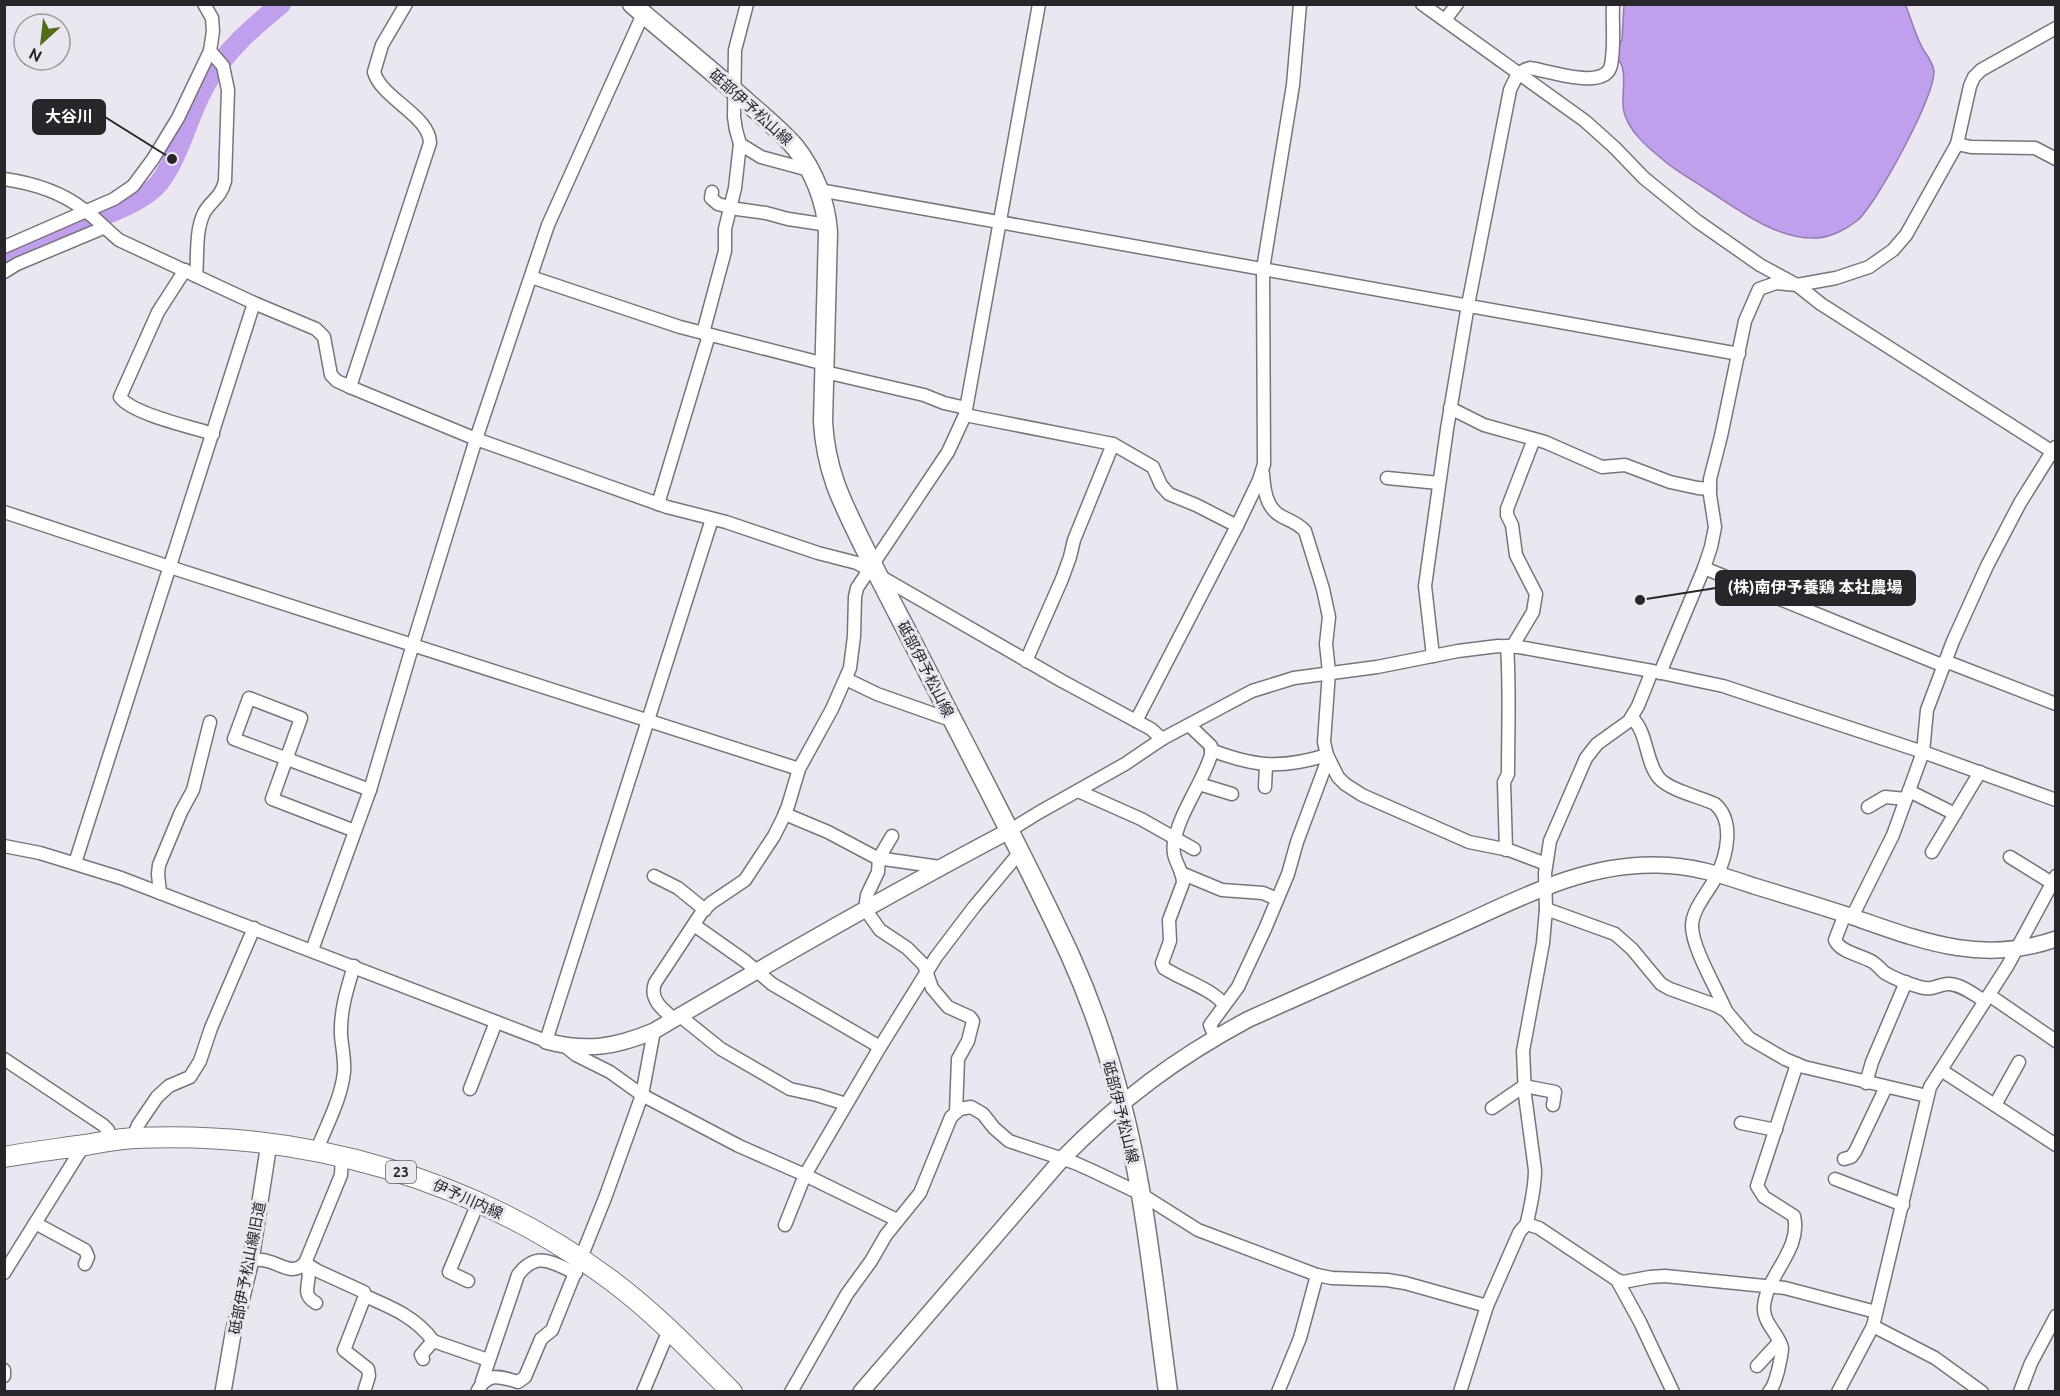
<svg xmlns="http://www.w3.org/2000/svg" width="2060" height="1396" font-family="Ubuntu,'Noto Sans JP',sans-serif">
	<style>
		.water { fill: #c09fec; stroke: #927bb2; stroke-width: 1.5 }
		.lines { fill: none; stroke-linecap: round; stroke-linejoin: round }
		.river { stroke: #c09fec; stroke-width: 20 }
		.minor-casing { stroke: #78747d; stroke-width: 15 }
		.tertiary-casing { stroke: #78747d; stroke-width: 18 }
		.secondary-casing { stroke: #78747d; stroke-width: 21 }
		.primary-casing { stroke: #78747d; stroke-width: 22 }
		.minor { stroke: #fff; stroke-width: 12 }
		.tertiary { stroke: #fff; stroke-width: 15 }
		.secondary { stroke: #fff; stroke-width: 18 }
		.primary { stroke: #fff; stroke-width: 20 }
		.labels { text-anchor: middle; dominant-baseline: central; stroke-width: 6; stroke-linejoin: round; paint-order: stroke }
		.shield { fill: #ebe7f1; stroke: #626066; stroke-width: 1.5 }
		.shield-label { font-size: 14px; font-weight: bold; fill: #28262a }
		.street-label { font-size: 15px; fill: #28262a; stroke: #ebe7f1 }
		.leader { fill: none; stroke: #28262a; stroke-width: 2 }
		.callout-dot { fill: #28262a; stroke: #ebe7f1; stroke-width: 2 }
		.callout { fill: #28262a; stroke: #28262a; stroke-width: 2 }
		.callout-label { font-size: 16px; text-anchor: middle; font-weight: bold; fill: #fff }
	</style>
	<rect width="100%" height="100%" fill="#ebe7f1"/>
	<path class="water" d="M1905 4C1911 18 1915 34 1922 47 1926 55 1933 62 1934 71 1934 98 1878 201 1858 220 1847 229 1831 237 1817 238 1776 240 1738 209 1706 189 1691 179 1674 170 1661 158 1646 146 1629 131 1624 112 1620 96 1629 72 1618 59V46L1622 40 1624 5Z"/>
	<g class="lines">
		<path class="river" d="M4 260C28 249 51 237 75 227 99 216 142 204 159 183 181 154 188 115 206 84 225 51 252 28 281 4"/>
		<g class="minor-casing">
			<g id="minor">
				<polyline points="1422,4 1585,121 1614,147 1644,178 1697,221 1760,265 1797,285 1821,304 2056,454"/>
				<polyline points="1445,20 1457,4"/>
				<polyline points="740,144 761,157 809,170"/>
				<polyline points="1957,144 1971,147 2035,148 2056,159"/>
				<path d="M4 179C32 183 61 192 83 209 96 218 107 230 119 240L254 303 316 329 324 337 331 375 337 381 350 387 476 439 667 507 726 522 818 553 857 563 1062 681 1151 729 1162 739"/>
				<polyline points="819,190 1739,354"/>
				<polyline points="712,192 711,198 718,204 737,209 766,213 788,219 828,225"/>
				<polyline points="4,247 114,199 133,186 153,159 178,118 210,51 213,31 212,18 204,4"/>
				<path d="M185 270 158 312 120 397C132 414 192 427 213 434"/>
				<polyline points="4,272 17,264 103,228"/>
				<path d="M196 276C198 256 195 231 204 213 211 200 221 198 225 181L228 90 223 66 210 51"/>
				<polyline points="531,277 680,327 825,364"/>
				<polyline points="703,333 725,251 725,229 735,188 740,144 736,130 734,117 735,50 747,4"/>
				<polyline points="825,372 924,395 944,403 966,408"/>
				<path d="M350 387 430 143C430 116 381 98 374 72L382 45 406 4"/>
				<polyline points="1450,408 1484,425 1545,442 1602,467 1625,465 1670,482 1698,488 1710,489"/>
				<polyline points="965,415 1113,444 1153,467 1161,485 1169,494 1196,505 1237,526"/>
				<path d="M1263 474C1264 489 1266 508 1281 516 1290 521 1298 523 1305 531L1323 589 1329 617 1326 644 1329 672 1324 742 1327 755 1338 777 1345 784 1362 795 1469 842 1509 850 1546 864"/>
				<polyline points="1387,478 1439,483"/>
				<polyline points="658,504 709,335"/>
				<polyline points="4,512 182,571 799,769"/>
				<polyline points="1704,568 1944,666"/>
				<polyline points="1512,647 1533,612 1536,594 1516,555 1512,525 1507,515 1507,509 1534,439"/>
				<path d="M1433 656 1425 586 1447 429 1468 305 1510 90C1515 79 1518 71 1530 68 1549 71 1606 91 1611 65 1615 46 1612 24 1613 4"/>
				<polyline points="1026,661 1062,579 1070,557 1074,540 1113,444"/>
				<polyline points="1945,661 2056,704"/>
				<polyline points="1660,673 1704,568 1711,547 1715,527 1710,495 1710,479 1721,436 1745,321 1759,289 1776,283 1797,285 1836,278 1869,267 1893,250 1906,235 1957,144 1970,86 1974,77 1981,70 2056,28"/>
				<polyline points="846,679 877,694 945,718 950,716"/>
				<path d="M1632 718C1648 733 1645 761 1659 778 1669 790 1700 797 1715 804 1735 821 1727 856 1716 877 1709 891 1692 909 1692 926 1692 948 1717 989 1726 1011"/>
				<polyline points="1136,721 1237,526 1259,480 1264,464 1263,269 1293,85 1300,4"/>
				<path d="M1189 725 1211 746V755C1202 784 1179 813 1174 843 1171 860 1183 868 1183 883L1169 920 1170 941 1162 963 1164 968C1180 979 1215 990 1224 1005"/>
				<path d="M1211 750C1255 767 1282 769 1327 755"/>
				<polyline points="1199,784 1232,794"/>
				<polyline points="1265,787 1266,765"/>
				<polyline points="1078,791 1141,819 1194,849"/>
				<polyline points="1909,791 1955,814"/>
				<polyline points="1868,807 1885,797 1906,799"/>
				<polyline points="785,814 828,832 877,858 940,867"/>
				<polyline points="355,831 272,799 301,718 249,698 234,739 370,790"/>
				<polyline points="1009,831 1038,813 1125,764 1162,739 1252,691 1294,678 1377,667 1458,651 1498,646 1519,647 1652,671 1723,686 1923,752 2056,800"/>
				<polyline points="892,836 879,858 878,872 867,895 865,909 880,930 907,948 924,965 932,988 948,1007 970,1017 973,1021 968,1041 958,1059 956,1112"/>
				<polyline points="4,846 40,853 121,878 546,1041 712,519"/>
				<path d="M1506 850 1504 782 1508 774C1508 731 1510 689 1507 646"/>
				<polyline points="1932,852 1980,772"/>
				<polyline points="2010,857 2052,883"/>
				<polyline points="75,863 254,303"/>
				<polyline points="1181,873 1222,890 1263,893 1277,899"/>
				<polyline points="654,876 678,888 705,910"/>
				<polyline points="160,893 158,874 159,865 181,812 193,790 210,722"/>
				<polyline points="1546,909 1615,934 1632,949 1661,984 1670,989 1715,1005 1726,1011 1749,1038 1785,1059 1804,1067 1927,1096"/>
				<path d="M1845 914 1835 940C1840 952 1860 955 1871 961 1877 964 1880 969 1885 973 1895 979 1909 984 1920 987 1933 991 1936 985 1947 984 1960 983 1974 995 1985 1001"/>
				<polyline points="1852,917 1893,835 1923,752 1927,710 1953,641 1987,566 2020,503 2055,447"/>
				<polyline points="694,925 745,961 772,984 880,1047"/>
				<polyline points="312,950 370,790 413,644 476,439 548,225 643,14"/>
				<polyline points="1989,995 2056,1041"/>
				<polyline points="680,1016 721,1049 790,1089 817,1095 846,1104"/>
				<path d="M674 1019C662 1009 649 999 655 983L702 912 711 903 745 880 774 836 783 818 788 806 799 769 832 709 850 668 854 636 855 597 857 588 948 452 965 415 1039 4"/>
				<polyline points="1215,1037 1210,1025 1238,987 1265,929 1288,874 1297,842 1328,759"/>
				<polyline points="565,1046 576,1055 610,1072 642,1095 739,1146 805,1175 897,1220"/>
				<polyline points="4,1059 103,1125 108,1130 111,1141"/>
				<polyline points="1941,1070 2056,1145"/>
				<polyline points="1866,1083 1872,1062 1906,982"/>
				<polyline points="470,1089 496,1022"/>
				<polyline points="1995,1105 2019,1062"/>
				<polyline points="1492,1108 1524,1086 1555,1092 1553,1105"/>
				<polyline points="1741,1123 1776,1130"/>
				<polyline points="133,1138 138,1125 157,1097 169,1086 190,1077 200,1061 211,1028 254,928"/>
				<path d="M316 1152C326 1126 341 1100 344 1072 345 1059 342 1048 341 1035 340 1011 347 989 354 966"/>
				<polyline points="1844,1159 1851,1157 1855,1152 1886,1087"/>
				<polyline points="1835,1179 1903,1205"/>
				<polyline points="35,1223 85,1250 88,1257 85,1264"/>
				<polyline points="1527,1224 1539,1228 1617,1280 1623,1282 1650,1277 1665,1276 1785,1288 1876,1312"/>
				<polyline points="785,1225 805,1175 880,1047 936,957 974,907 1020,852"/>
				<path d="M251 1260C256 1260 262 1259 267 1261 281 1264 292 1276 305 1263L341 1175 342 1156"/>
				<polyline points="305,1263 318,1271 364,1292 365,1296 344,1350 368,1369 369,1376 364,1392"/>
				<path d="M305 1263C316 1280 297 1292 316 1303"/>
				<polyline points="4,1273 84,1145"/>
				<polyline points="1617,1280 1640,1322 1673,1392"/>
				<polyline points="468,1281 449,1272 478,1203"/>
				<path d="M365 1296C391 1307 417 1318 433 1341L421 1355 423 1359"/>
				<polyline points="1873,1326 1935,1358 1982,1392"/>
				<polyline points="433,1341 488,1360"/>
				<polyline points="1757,1366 1779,1342"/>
				<polyline points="4,1370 4,1376"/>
				<path d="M482 1381 518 1275C537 1250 552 1263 576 1273"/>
				<path d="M477 1392C487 1372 499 1376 518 1382L525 1377 541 1339 552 1330 605 1198 642 1095 654 1031"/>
				<polyline points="643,1392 669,1330"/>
				<polyline points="791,1392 847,1294 871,1261 886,1235 920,1193 951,1117 960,1109 971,1107 983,1114 994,1128 1009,1141 1075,1163 1093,1171 1141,1194 1198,1230 1317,1275 1332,1278 1387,1280 1405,1283 1487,1306"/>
				<polyline points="1278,1392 1300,1338 1317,1275"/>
				<path d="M1460 1392 1487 1306 1519 1233C1521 1229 1526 1226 1527 1222 1531 1205 1535 1187 1535 1170L1525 1095 1523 1051 1543 943 1546 909 1545 873 1550 841 1586 758 1597 744 1629 721 1638 706 1652 671"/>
				<path d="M1769 1392C1775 1385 1775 1380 1778 1371 1779 1365 1782 1355 1782 1348 1779 1334 1762 1322 1764 1306 1767 1274 1802 1250 1794 1216L1764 1197 1757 1186 1797 1064"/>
				<polyline points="1838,1392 1873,1326 1930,1087 2008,965 2056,876"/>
				<polyline points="2020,1392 2031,1363 2056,1316"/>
			</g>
		</g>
		<g class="tertiary-casing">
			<g id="tertiary">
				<path d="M546 1041C586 1052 616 1047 654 1031 771 962 889 894 1009 831"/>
				<polyline points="223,1392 233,1334 251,1260 269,1143"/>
				<path d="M861 1392 1062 1159C1120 1100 1176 1058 1249 1019 1315 989 1381 960 1447 931 1515 901 1581 863 1657 865 1691 865 1722 875 1754 886 1787 896 1820 906 1853 917 1922 941 1982 965 2056 939"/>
			</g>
		</g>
		<g class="secondary-casing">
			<path id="secondary" d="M632 4C670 37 710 69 748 103 764 117 781 131 795 147 814 171 826 202 828 232L823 422C826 473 843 504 865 549 881 582 898 614 915 647 967 749 1022 851 1070 955 1104 1030 1127 1113 1141 1195 1152 1260 1159 1326 1168 1392"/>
		</g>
		<g class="primary-casing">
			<path id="primary" d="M4 1157C31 1152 58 1149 85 1145 102 1142 118 1139 135 1138 304 1130 476 1179 612 1281 655 1313 693 1353 732 1392"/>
		</g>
		<use href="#minor" class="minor"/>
		<use href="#tertiary" class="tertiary"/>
		<use href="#secondary" class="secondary"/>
		<use href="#primary" class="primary"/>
	</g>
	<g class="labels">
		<rect class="shield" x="386" y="1161" width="30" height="22" rx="4.5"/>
		<g class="shield-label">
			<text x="401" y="1172">23</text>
		</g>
		<g class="street-label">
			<text transform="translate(751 107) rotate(42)">砥部伊予松山線</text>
			<text transform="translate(926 669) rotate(63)">砥部伊予松山線</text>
			<text transform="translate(1121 1112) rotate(76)">砥部伊予松山線</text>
			<text transform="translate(468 1199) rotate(24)">伊予川内線</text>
			<text transform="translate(247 1268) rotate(-79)">砥部伊予松山線旧道</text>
		</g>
	</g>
	<path class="leader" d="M172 159L105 117M1640 600L1716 588"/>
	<g class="callout-dot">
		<circle cx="172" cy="159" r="6"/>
		<circle cx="1640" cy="600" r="6"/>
	</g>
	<g class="callout">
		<rect x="33" y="100" width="72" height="34" rx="6"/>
		<rect x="1716" y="571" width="199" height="34" rx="6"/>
	</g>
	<g class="callout-label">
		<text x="69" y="122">大谷川</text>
		<text x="1815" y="593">(株)南伊予養鶏 本社農場</text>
	</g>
	<rect width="2060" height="1396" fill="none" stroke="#28262a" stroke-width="12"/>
	<g transform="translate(42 42) rotate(207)"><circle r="28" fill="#ebe7f1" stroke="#9d9aa1" stroke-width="1.5"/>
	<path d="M0-4.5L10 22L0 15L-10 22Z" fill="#566b1a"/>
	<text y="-9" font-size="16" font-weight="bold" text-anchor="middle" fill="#28262a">N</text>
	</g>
</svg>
